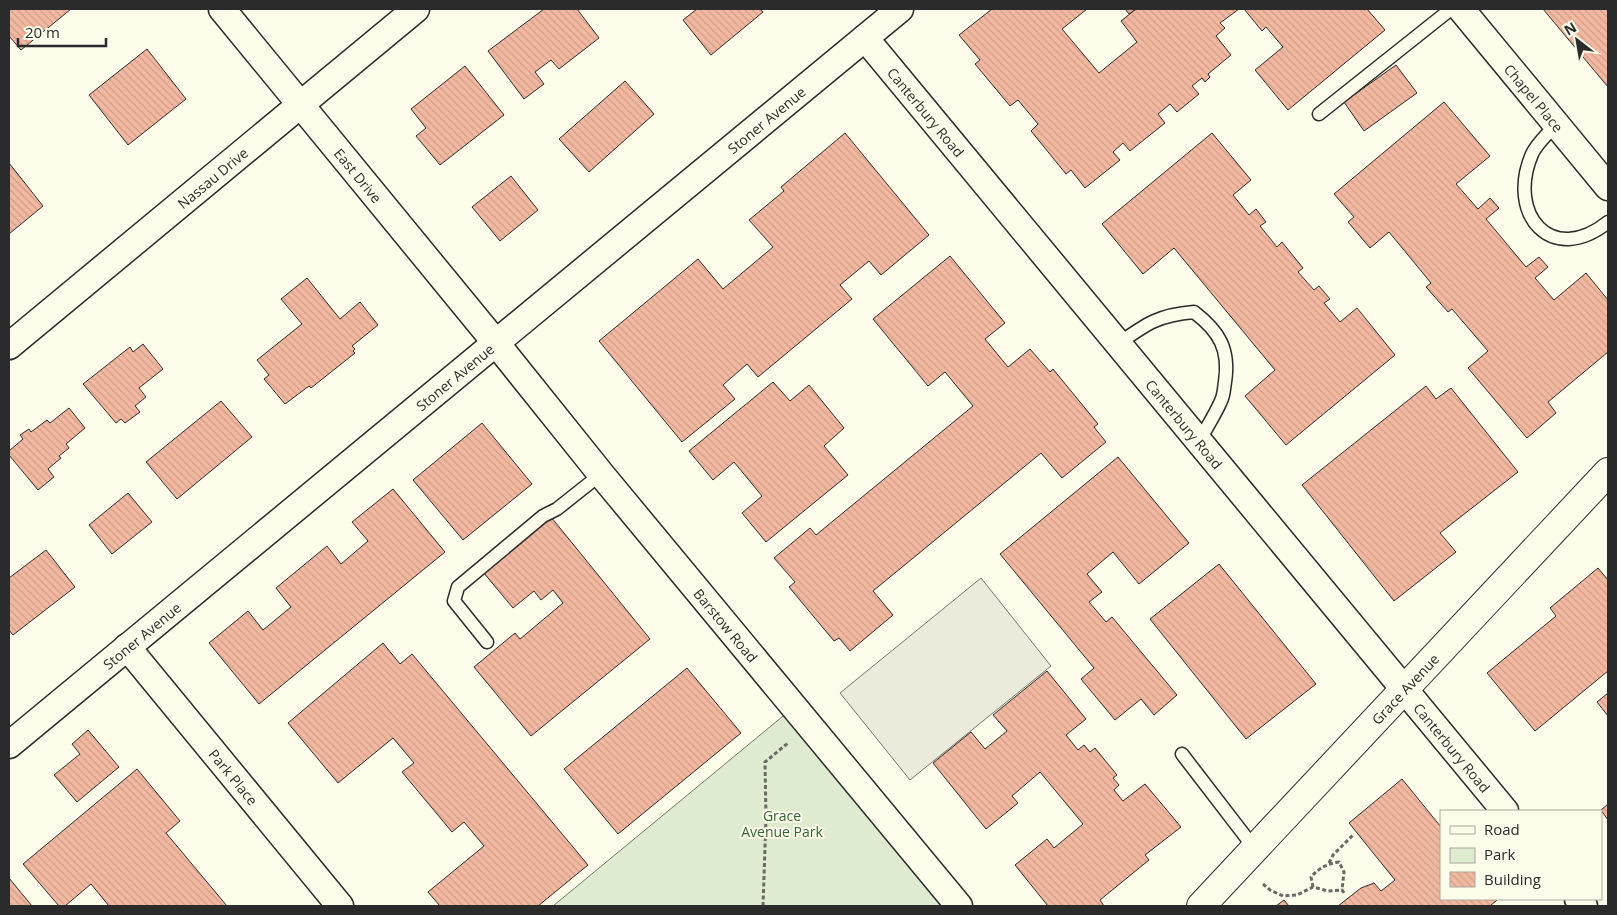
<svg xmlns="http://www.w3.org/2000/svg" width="1617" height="915" font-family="'Open Sans',sans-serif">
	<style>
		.green { fill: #deebd1; stroke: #74746e }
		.parking { fill: #eceadb; stroke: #74746e }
		.building { fill: url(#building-back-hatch); stroke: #2b2b2b }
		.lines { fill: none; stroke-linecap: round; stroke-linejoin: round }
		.lane-casing { stroke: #2b2b2b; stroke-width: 15 }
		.street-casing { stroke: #2b2b2b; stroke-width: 29 }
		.secondary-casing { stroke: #2b2b2b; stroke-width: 30 }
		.path { stroke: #6a6964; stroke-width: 3; stroke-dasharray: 4 2.5; stroke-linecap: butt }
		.lane { stroke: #fdfbea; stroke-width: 12 }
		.street { stroke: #fdfbea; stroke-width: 26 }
		.secondary { stroke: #fdfbea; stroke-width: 28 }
		.labels { text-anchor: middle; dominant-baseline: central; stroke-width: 4; stroke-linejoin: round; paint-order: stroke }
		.street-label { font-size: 14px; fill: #2b2b2b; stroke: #fdfbea }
		.park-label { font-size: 14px; fill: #34623c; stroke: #fdfbea }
	</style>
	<defs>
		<pattern id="building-back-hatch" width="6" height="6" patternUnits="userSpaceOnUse" patternTransform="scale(1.25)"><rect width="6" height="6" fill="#f2b8a0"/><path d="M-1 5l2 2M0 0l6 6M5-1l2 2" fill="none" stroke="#d09e8a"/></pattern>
	</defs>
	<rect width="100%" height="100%" fill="#fdfbea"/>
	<polygon class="green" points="794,707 959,906 553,906"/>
	<polygon class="parking" points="981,578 1051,666 910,780 840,693"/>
	<g class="building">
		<polygon points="9,9 71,9 21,50 9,36"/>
		<polygon points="544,9 577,9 599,38 559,69 551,60 535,72 544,84 524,99 488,51"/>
		<polygon points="697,9 760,9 763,12 711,55 683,20"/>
		<polygon points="992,9 1087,9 1062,29 1099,73 1137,42 1121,21 1136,9 1239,9 1220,23 1225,28 1216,36 1231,55 1208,74 1210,77 1205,82 1202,78 1192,86 1199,94 1177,112 1170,104 1158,114 1165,123 1130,151 1123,143 1113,152 1120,160 1085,188 1071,170 1066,174 1031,131 1038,124 1018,100 1010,106 975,64 980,60 959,35"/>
		<polygon points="1125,9 1136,9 1129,14"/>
		<polygon points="1244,9 1363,9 1364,10 1367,9 1385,30 1288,110 1255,70 1283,47 1266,27 1262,31"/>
		<polygon points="1543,9 1608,9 1608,87"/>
		<polygon points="147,49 186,99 128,145 89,95"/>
		<polygon points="1396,65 1417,93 1364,131 1344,102"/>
		<polygon points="465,66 504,115 440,165 416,136 426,128 411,109"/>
		<polygon points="625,81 654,114 589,172 559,139"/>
		<polygon points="1444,102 1490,156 1456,184 1478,209 1490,198 1499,208 1486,219 1526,267 1539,257 1548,267 1535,278 1554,300 1586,273 1608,300 1608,352 1548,402 1556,413 1527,438 1468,368 1488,351 1452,309 1448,312 1426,287 1431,283 1389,232 1370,248 1348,222 1354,217 1334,194"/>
		<polygon points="845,133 929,235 881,275 869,261 840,285 852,299 758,377 747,364 723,385 735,399 682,442 599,341 698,259 723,289 773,247 749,220 784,191 781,187"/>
		<polygon points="1212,133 1251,180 1233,195 1249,215 1256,209 1266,222 1260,226 1277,247 1282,242 1303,268 1298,272 1314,290 1319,286 1330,299 1324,303 1340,322 1357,308 1395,355 1286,445 1245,396 1275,370 1174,248 1143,274 1102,224"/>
		<polygon points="9,163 43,206 9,234"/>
		<polygon points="511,176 538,210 500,241 472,207"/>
		<polygon points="950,256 1005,323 985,339 1008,367 1030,349 1050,372 1053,369 1098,424 1094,427 1106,442 1062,478 1041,453 873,591 893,615 850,651 839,638 834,641 789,587 795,582 774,558 810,528 816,535 973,406 945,372 928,386 873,319"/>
		<polygon points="307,278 340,319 360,302 378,325 352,346 355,349 353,351 355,353 311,388 309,386 285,404 264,379 269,375 257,360 302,324 281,299"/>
		<polygon points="143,344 163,369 139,388 146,397 135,406 140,412 125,423 121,419 116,423 83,384 130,347 133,352"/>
		<polygon points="773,382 790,401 809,385 844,428 824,446 848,475 766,542 742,513 762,496 734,462 713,480 689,451"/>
		<polygon points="1426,386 1436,399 1451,388 1518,472 1440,533 1456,552 1394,601 1302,485"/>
		<polygon points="221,401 252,437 177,499 146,462"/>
		<polygon points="69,408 85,428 66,444 69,448 59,456 61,458 48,469 54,477 38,490 9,455 9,451 23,439 20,435 29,429 31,432 47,420 50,423"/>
		<polygon points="482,423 532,484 463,540 413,480"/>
		<polygon points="1118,457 1189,543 1139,584 1113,552 1087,574 1102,592 1089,602 1106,622 1112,617 1177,695 1154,715 1141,699 1115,720 1081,679 1094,668 1000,554"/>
		<polygon points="393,489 445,552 259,704 209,643 248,611 263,630 291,607 276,588 327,546 341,564 368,541 352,522"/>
		<polygon points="128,493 152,522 112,554 89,525"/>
		<polygon points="551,517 650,639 531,736 474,667 515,633 520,639 563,603 553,590 541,600 534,591 513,608 483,572"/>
		<polygon points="46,550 75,587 13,635 9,630 9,578"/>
		<polygon points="1219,564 1316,684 1246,739 1150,619"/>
		<polygon points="1598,568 1608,580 1608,671 1535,731 1487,673 1556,616 1550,608"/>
		<polygon points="383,643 400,664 412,654 588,865 538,906 440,906 428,892 484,846 464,822 452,832 402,772 414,763 393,738 338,783 288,723"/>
		<polygon points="687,668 741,733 618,834 564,769"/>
		<polygon points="1047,671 1086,719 1066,735 1078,750 1084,745 1090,752 1095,748 1117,775 1113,778 1119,785 1114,790 1123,801 1145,784 1181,827 1145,855 1149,860 1100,900 1104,906 1048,906 1015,865 1047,839 1054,848 1083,824 1040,772 1012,796 1018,803 986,829 933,763 971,732 985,749 1007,731 993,715"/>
		<polygon points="1608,693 1608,716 1597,702"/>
		<polygon points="88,730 119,767 77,802 54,775 80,754 72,744"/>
		<polygon points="137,769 180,821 166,833 227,906 109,906 91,884 65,906 59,906 23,864"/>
		<polygon points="1402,779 1441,827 1441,899 1496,899 1497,900 1490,906 1338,906 1361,888 1374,883 1381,891 1395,880 1349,823"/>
		<polygon points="1608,804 1608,820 1601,810"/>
		<polygon points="9,878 32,906 9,906"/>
		<polygon points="1284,900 1289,906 1276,906"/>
	</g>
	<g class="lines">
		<g class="lane-casing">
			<g id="lane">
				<polyline points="1319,114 1451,9"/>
				<path d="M1556 124C1549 133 1537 143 1532 154 1506 215 1552 267 1608 222"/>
				<path d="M1118 344C1146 324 1158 315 1194 312 1219 331 1230 349 1225 382 1224 388 1224 395 1221 401 1215 415 1206 428 1199 442"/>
				<polyline points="487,642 454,601 458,587 543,516 557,509 601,474"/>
				<polyline points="1182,754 1255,849"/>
			</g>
		</g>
		<g class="street-casing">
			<g id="street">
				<path id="s1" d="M222 9 496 343 601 474 959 906"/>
				<path id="s2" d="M1461 9 1608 187"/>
				<path id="s3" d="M865 38 1505 811"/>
				<path id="s4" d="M9 346 416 9"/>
				<path id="s5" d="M127 647 340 906"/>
				<path id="s6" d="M9 745 900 9"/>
				<polyline points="1578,899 1584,906"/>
			</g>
		</g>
		<g class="secondary-casing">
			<g id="secondary">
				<path id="s7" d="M1201 906 1608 472"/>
			</g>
		</g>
		<g class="path">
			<polyline points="1329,863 1333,855 1354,834"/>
			<polyline points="1263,884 1270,890 1283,896 1297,895 1313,887 1328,891 1342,890 1345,894"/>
			<path d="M1313 887 1311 877C1319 868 1327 864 1339 862L1344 872 1342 890"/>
			<polyline points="763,906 766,818 765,762 788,743"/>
		</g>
		<use href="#lane" class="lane"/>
		<use href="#street" class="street"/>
		<use href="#secondary" class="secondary"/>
	</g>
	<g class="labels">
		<g class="street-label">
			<text stroke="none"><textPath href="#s2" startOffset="115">Chapel Place</textPath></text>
			<text stroke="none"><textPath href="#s3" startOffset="96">Canterbury Road</textPath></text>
			<text stroke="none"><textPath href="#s6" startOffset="982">Stoner Avenue</textPath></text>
			<text stroke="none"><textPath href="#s1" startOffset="215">East Drive</textPath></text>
			<text stroke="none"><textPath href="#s4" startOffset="264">Nassau Drive</textPath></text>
			<text stroke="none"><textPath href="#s6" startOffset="578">Stoner Avenue</textPath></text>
			<text stroke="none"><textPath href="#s3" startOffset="501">Canterbury Road</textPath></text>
			<text stroke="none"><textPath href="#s1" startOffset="796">Barstow Road</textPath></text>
			<text stroke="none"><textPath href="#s6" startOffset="172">Stoner Avenue</textPath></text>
			<text stroke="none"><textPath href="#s7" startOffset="298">Grace Avenue</textPath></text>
			<text stroke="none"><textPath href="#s3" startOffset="921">Canterbury Road</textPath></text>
			<text stroke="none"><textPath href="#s5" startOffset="168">Park Place</textPath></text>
		</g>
		<g class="park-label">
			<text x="782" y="815">Grace<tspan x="782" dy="16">Avenue Park</tspan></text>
		</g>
	</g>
	<rect width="1617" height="915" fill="none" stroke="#2b2b2b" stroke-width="20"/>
	<rect x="1440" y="810" width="162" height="90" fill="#fdfbea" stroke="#a9a89e"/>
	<rect x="1450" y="826" width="25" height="8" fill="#fdfbea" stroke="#a9a89e"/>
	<text x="1484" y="835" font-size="15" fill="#2b2b2b">Road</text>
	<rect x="1450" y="848" width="25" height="15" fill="#deebd1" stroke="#a9a89e"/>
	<text x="1484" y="860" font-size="15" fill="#2b2b2b">Park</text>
	<rect x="1450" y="872" width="25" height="15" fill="url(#building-back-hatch)" stroke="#a9a89e"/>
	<text x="1484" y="885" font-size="15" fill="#2b2b2b">Building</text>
	<g transform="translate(1577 40) rotate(329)" stroke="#fdfbea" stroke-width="4" paint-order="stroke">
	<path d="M0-4L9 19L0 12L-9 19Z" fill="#2b2b2b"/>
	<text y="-8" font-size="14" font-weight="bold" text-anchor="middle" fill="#2b2b2b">N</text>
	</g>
	<path d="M18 38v8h88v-8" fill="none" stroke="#2b2b2b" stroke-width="2.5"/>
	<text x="25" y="38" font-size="15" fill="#2b2b2b" stroke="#fdfbea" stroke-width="4" paint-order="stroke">20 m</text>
</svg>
